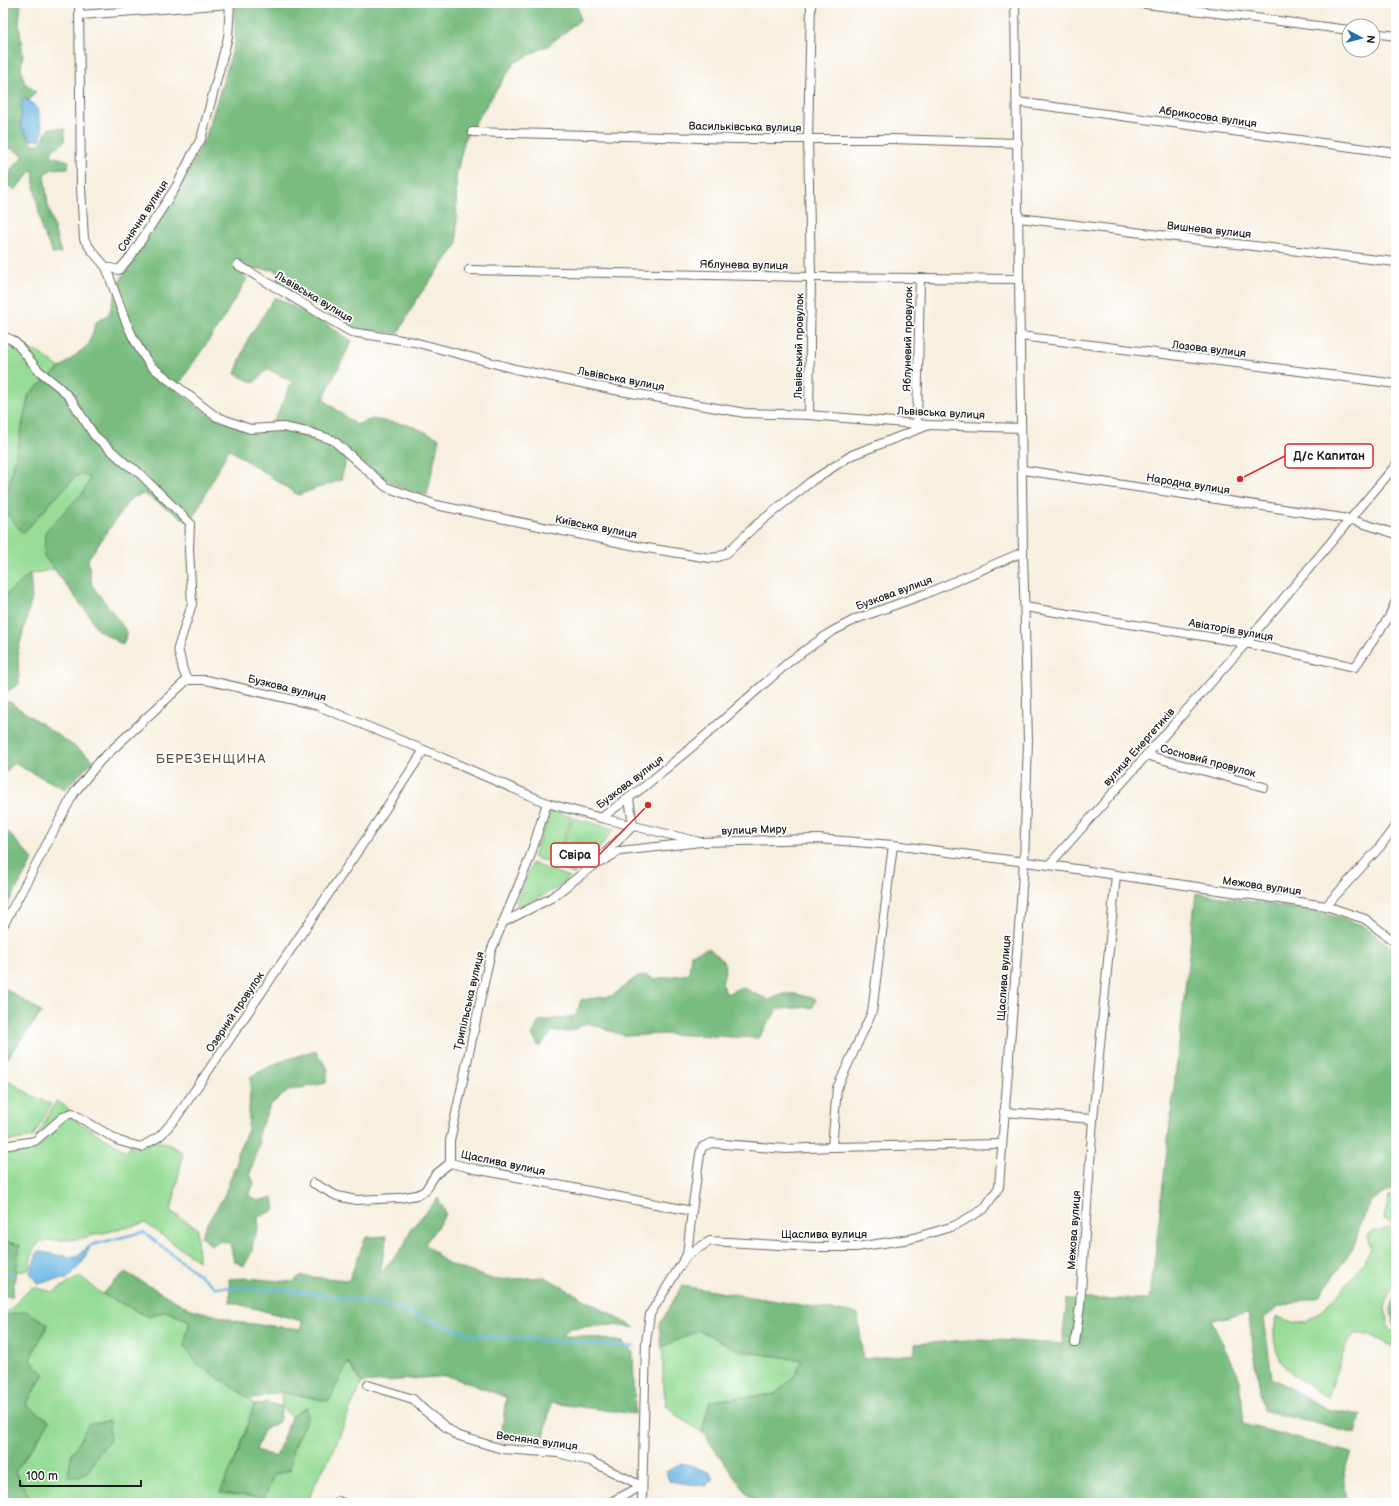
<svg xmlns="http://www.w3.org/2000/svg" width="1399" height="1506" font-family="'Balsamiq Sans',sans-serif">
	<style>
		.green { fill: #96dc96; stroke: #597c59 }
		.forest { fill: #78bc7f; stroke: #4a6c4e }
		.water { fill: #69b6e3; stroke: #426980 }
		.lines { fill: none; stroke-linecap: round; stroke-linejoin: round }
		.stream { stroke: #69b6e3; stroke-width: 2.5 }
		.minor-casing { stroke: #696660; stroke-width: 10 }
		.minor { stroke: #fff; stroke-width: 8 }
		.labels { text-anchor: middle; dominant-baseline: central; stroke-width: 3.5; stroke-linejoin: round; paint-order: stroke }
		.street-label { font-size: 11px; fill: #1c1c1c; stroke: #fff }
		.quarter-label { font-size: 13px; letter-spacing: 1px; fill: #5e5140; stroke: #fff }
		.leader { fill: none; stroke: #d62828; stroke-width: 1.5 }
		.callout-dot { fill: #d62828; stroke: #fff; stroke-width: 1.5 }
		.callout { fill: #fff; stroke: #d62828; stroke-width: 1.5 }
		.callout-label { font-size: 12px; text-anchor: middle; font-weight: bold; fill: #1c1c1c }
	</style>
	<rect width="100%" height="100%" fill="#fff"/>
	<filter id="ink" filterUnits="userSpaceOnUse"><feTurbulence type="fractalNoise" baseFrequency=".025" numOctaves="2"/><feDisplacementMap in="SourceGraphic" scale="8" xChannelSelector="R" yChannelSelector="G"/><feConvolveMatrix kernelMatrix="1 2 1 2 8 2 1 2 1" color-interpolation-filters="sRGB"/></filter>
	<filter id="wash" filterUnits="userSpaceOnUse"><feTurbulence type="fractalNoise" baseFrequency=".012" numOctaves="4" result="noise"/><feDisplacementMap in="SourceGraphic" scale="16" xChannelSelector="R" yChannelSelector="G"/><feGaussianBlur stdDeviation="0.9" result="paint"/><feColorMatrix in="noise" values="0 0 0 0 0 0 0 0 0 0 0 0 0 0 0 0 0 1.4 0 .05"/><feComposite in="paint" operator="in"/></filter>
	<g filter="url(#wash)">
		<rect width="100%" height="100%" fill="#f7efdf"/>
		<g class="green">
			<polygon points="3,342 39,353 60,368 29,394 8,491 3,494"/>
			<polygon points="81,473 91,479 44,556 55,569 30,574 3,597 3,509 23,533 74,478"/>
			<polygon points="551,810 571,817 554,865 533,857"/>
			<polygon points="573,818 615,829 589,860 574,874 555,866"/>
			<polygon points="532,863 569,877 557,888 521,906 516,903"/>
			<polygon points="3,1077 31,1095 51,1104 33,1137 3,1142"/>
			<polygon points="56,1101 67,1107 75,1120 126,1151 137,1138 166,1143 183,1153 171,1212 197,1228 198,1261 145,1223 78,1239 41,1241 33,1250 29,1270 16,1272 20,1245 3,1241 3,1151 34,1146 37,1136"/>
			<polygon points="1396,1192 1396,1225 1384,1219 1389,1197"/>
			<path d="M1391 1228 1396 1229V1280L1387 1299 1386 1312 1388 1325 1396 1334V1348L1368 1334H1355L1346 1346 1328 1397C1318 1394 1289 1373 1283 1364 1275 1353 1270 1329 1278 1317 1286 1320 1297 1325 1306 1322 1312 1319 1318 1313 1323 1308 1343 1291 1360 1272 1371 1248L1368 1240V1235L1373 1231Z"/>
			<polygon points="80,1276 102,1294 149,1317 165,1311 190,1321 184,1345 250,1399 254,1405 239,1451 220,1493 290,1470 293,1448 307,1418 306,1407 291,1417 282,1407 281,1392 329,1401 347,1362 362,1383 353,1402 333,1452 313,1487 308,1503 33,1503 15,1472 50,1421 26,1405 44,1374 30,1359 48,1324 3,1316 32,1287 53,1292"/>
			<polygon points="698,1330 740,1351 802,1360 796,1374 775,1394 710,1401 702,1432 678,1417 667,1406 663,1386 663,1353 662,1347"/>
			<polygon points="3,1361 10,1367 6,1373 8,1389 3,1393"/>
		</g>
		<g class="forest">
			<polygon points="3,3 21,3 19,24 23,56 21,67 24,82 36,92 29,100 22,99 21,127 32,144 40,144 49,128 65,129 64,142 53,149 51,156 69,161 68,168 52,169 44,174 48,206 61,253 53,254 42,230 34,184 33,169 15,190 7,185 11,170 24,155 3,145"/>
			<polygon points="235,3 577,3 580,20 549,45 514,63 465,138 456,177 457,245 416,300 398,334 352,327 278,284 277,270 235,268 247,279 219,325 175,390 211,416 256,434 274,421 292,382 268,369 254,383 235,374 248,339 275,297 322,321 352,341 323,399 356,425 372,419 409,425 439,438 427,495 398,487 348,453 341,480 298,495 229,449 190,523 144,494 131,498 88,559 92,585 127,632 123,645 98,630 88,614 44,556 45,532 83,492 90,479 81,473 74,478 23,533 3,509 3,494 8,491 29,394 89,344 96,322 109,314 119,282 181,188 206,136 235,43 234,10"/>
			<polygon points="30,574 32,598 18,651 19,684 3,694 3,597"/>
			<polygon points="8,701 94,760 65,789 13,763 3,776 3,705"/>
			<polygon points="3,827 33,859 3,913"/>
			<polygon points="1196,893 1321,912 1362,925 1396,950 1396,1187 1373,1200 1362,1218 1354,1246 1320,1296 1279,1307 1264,1318 1272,1378 1327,1409 1361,1415 1356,1434 1263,1410 1248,1313 1211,1320 1240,1380 1244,1424 1351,1453 1344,1472 1347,1503 752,1503 751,1499 702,1432 710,1401 775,1394 796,1374 802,1360 740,1351 699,1330 662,1347 660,1340 660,1324 682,1286 858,1314 863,1359 915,1354 915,1344 981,1339 1062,1344 1067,1299 1150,1299"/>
			<polygon points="709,948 726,964 722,986 727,994 741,987 769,1000 784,994 796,994 816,999 813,1007 778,1009 758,1038 663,1034 625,1036 588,1023 568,1032 553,1031 539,1047 532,1035 539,1021 576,1016 581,1000 612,996 635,978 646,975 654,979 689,974 691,954"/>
			<polygon points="3,987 42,1012 3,1064"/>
			<polygon points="315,1050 328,1069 326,1083 290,1090 271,1104 258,1133 259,1143 250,1174 254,1183 249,1196 258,1201 273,1197 275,1210 258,1217 259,1226 253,1242 252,1252 244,1266 234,1261 230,1243 222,1241 211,1245 201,1237 206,1225 223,1198 237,1162 237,1153 248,1130 251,1076 277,1063"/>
			<polygon points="438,1198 446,1214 425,1244 448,1264 495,1280 545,1277 635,1328 613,1325 570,1328 561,1336 580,1336 623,1342 633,1352 635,1414 551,1403 543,1443 501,1439 506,1397 448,1376 362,1383 348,1362 329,1401 281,1392 250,1399 196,1363 184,1345 190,1321 165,1311 149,1317 102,1294 125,1272 188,1308 243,1323 302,1329 302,1321 230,1302 229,1279 246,1278 293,1282 300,1276 349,1280 366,1237 387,1236 380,1273 404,1246 411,1229"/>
			<polygon points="3,1241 20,1245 12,1297 3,1296"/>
			<polygon points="1396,1293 1396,1327 1393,1325 1391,1309"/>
			<polygon points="26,1311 48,1324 30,1359 44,1373 26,1405 50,1421 15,1472 33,1503 3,1503 3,1393 8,1389 6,1373 10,1367 3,1361 3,1316"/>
			<polygon points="267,1402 282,1407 279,1422 265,1428 256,1450 276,1457 291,1417 307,1407 307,1418 293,1448 290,1470 274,1474 265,1498 220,1493 239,1451 254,1405"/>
			<polygon points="109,1421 110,1441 98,1454 90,1469 80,1477 68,1477 71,1455 80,1441 88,1424"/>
		</g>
		<g class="water">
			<polygon points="22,99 29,100 39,111 39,119 43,130 40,140 31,140 21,127"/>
			<polygon points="91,1245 82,1263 67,1279 52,1280 38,1284 30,1273 38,1251 57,1255 75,1257"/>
			<polygon points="681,1463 709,1472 713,1479 705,1486 669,1481 666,1472"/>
		</g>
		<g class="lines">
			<g class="stream">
				<polyline points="89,1247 91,1245 143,1232 215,1287 285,1290 380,1303 473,1335 634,1347"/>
				<polyline points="3,1273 13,1273"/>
			</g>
		</g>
	</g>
	<g filter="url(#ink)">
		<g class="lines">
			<g class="minor-casing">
				<g id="minor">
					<polyline points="79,3 81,188 84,239 92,251 106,267 119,270 131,256 176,187 192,155 201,139 228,37 230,3"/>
					<polyline points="1138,3 1349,30"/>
					<polyline points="80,15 230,4"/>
					<polyline points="1373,33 1396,36"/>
					<polyline points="1017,102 1396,153"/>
					<polyline points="472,132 738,139 892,139 1018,143"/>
					<polyline points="1019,218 1209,241 1396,262"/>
					<polyline points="238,265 351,332 414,342 515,369 615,390 745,413 809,415 929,425 1021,428"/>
					<path d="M106 267C119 302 128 337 151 366L215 416 250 429 283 427 312 433 333 440 386 487 436 505 641 547 709 558 718 557 727 553 755 526 813 480 852 455 929 425"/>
					<polyline points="469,270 811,277 1019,279"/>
					<polyline points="3,336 12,340 17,344 38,370 59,387 70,398 94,435 126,464 136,470 190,523 189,550 192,604 178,648 183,670 187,680"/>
					<polyline points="1020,336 1330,375 1396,384"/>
					<polyline points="809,415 811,277 808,139 811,3"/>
					<polyline points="917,424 920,278"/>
					<polyline points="1023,470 1349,519 1396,534"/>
					<polyline points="1025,607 1246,643 1355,667 1389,617 1396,601"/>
					<polyline points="1146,755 1264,787"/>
					<polyline points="601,818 696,841"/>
					<polyline points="598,860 633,826 629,798"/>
					<polyline points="1049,865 1246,643 1396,465"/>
					<polyline points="1326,906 1379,848 1396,825"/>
					<polyline points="504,922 551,898 590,868 620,851 701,842 818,839 893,845 1049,865 1326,906 1365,919 1396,943"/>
					<polyline points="3,926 74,793 100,761 187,680 206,680 316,705 424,750 547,803 601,818 645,786 698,742 790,661 831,632 856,619 925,594 1023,552"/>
					<polyline points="1004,1112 1093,1119"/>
					<polyline points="3,1146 35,1141 64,1116 72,1113 119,1141 141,1147 160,1136 176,1118 366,839 424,750"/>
					<polyline points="832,1147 837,1088 872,1012 893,845"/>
					<polyline points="450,1163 450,1141 491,951 529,860 547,803"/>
					<polyline points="450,1163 475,1169 692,1211 687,1255"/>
					<polyline points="313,1183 337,1196 356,1200 399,1198 417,1195 425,1191 435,1175 450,1163"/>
					<polyline points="692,1211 700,1154 702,1147 711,1143 786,1149 832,1147 1002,1144"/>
					<polyline points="1075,1343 1080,1306 1093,1119 1116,875"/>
					<polyline points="368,1385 413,1399 424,1410 456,1435 502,1449 558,1453 590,1461 642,1486"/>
					<polyline points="338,1501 343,1503"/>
					<polyline points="609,1503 642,1486"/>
					<polyline points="642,1503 646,1342 650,1314 687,1255 710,1241 815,1247 856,1247 910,1239 954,1226 984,1209 999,1187 1024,862 1028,741 1023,552 1015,3"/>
				</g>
			</g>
			<use href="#minor" class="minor"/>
		</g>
	</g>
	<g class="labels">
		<g class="street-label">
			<text transform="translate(1208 117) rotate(8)">Абрикосова вулиця</text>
			<text transform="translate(745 127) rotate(1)">Васильківська вулиця</text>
			<text transform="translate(143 216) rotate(-57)">Сонячна вулиця</text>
			<text transform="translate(1209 230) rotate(6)">Вишнева вулиця</text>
			<text transform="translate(744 265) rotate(1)">Яблунева вулиця</text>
			<text transform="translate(314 297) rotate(31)">Львівська вулиця</text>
			<text transform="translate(908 339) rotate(-89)">Яблуневий провулок</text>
			<text transform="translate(799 346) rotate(-89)">Львівський провулок</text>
			<text transform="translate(1209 349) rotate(7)">Лозова вулиця</text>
			<text transform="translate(621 379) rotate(11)">Львівська вулиця</text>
			<text transform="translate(941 413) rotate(3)">Львівська вулиця</text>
			<text transform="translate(1188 484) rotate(9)">Народна вулиця</text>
			<text transform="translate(596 527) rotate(11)">Київська вулиця</text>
			<text transform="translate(894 593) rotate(-20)">Бузкова вулиця</text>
			<text transform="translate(1231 630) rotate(10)">Авіаторів вулиця</text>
			<text transform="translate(287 688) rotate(14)">Бузкова вулиця</text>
			<text transform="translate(1139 747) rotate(-48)">вулиця Енергетиків</text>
			<text transform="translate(1208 761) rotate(15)">Сосновий провулок</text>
			<text transform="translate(630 782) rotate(-37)">Бузкова вулиця</text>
			<text transform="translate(754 830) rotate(-2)">вулиця Миру</text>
			<text transform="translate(1262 886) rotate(8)">Межова вулиця</text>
			<text transform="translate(1004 978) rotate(-86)">Щаслива вулиця</text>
			<text transform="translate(469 1001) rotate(-77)">Трипільська вулиця</text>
			<text transform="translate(235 1012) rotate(-56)">Озерний провулок</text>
			<text transform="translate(503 1163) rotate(12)">Щаслива вулиця</text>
			<text transform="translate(1074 1230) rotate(-86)">Межова вулиця</text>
			<text x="824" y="1234">Щаслива вулиця</text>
			<text transform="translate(537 1441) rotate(8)">Весняна вулиця</text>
		</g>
		<g class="quarter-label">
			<text x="211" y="759">БЕРЕЗЕНЩИНА</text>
		</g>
	</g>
	<path class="leader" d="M1240 479L1285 456M648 805L599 855"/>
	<g class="callout-dot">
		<circle cx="1240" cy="479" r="4"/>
		<circle cx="648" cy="805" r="4"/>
	</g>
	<g class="callout">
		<rect x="1285" y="444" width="88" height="24" rx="4"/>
		<rect x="551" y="843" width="48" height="24" rx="4"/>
	</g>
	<g class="callout-label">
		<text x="1329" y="460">Д/с Капитан</text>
		<text x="575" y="859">Свіра</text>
	</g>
	<rect width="1399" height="1506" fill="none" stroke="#fff" stroke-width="16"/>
	<g transform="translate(1361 38) rotate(97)"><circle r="19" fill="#ffffff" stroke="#a4a4a4"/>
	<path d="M0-3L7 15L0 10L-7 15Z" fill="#1f6fb2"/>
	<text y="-6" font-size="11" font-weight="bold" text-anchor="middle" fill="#1c1c1c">N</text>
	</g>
	<path d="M20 1480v6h121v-6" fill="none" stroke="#1c1c1c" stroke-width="2"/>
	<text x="26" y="1480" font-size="12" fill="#1c1c1c" stroke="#ffffff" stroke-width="3" paint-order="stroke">100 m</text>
</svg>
